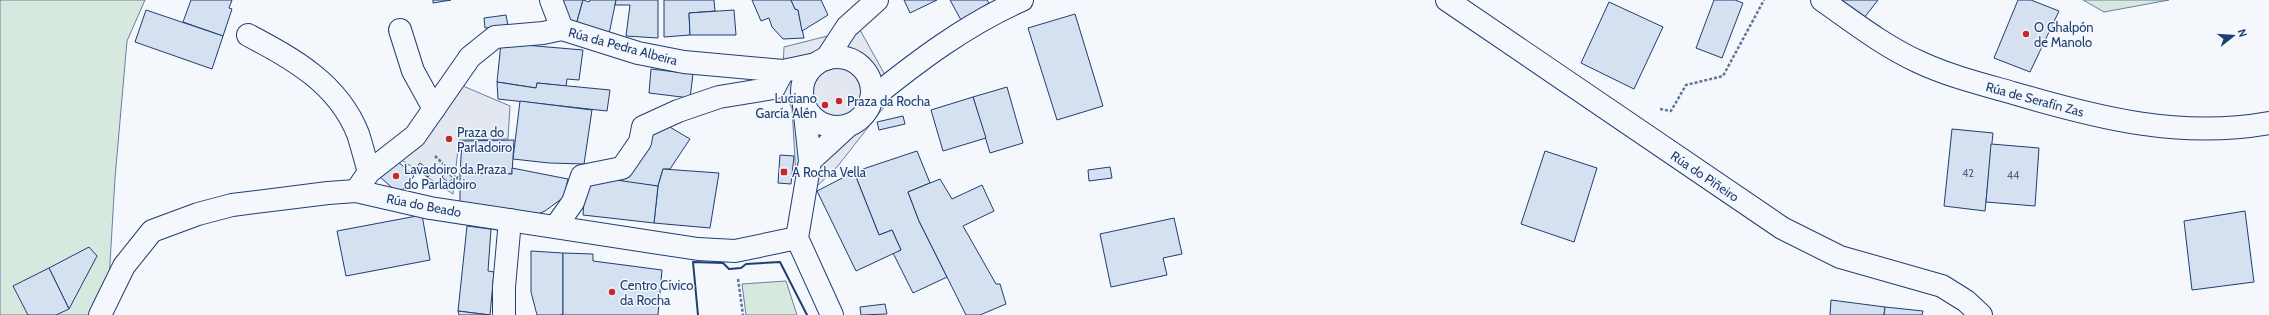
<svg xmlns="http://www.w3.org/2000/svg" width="2269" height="315" font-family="Cabin,sans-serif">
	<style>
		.green { fill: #d7e8df; stroke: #687fa3 }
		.parking { fill: #e3e8f0; stroke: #687fa3 }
		.building { fill: #d5e0f0; stroke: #1d3f73 }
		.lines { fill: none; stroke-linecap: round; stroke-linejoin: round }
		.minor-casing { stroke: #1d3f73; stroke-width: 24 }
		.path { stroke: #5e769c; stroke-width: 2.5; stroke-dasharray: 3 2; stroke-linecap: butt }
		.minor { stroke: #f4f7fb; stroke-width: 22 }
		.wall { stroke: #1d3f73; stroke-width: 2 }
		.poi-dot { fill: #c62828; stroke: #f4f7fb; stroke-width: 1.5 }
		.labels { text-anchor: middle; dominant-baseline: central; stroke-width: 3; stroke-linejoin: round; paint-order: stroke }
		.number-label { font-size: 11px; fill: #4b6792 }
		.poi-label { font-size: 13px; fill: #1d3f73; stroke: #f4f7fb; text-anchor: start }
		.street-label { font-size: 13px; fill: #1d3f73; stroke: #f4f7fb }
	</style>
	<rect width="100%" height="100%" fill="#f4f7fb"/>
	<g class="green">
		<polygon points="0,0 145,0 127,41 115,178 107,315 0,315"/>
		<polygon points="2083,0 2169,0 2104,12"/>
		<polygon points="786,281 797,315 746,315 742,284"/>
	</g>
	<g class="parking">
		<polygon points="859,28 895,93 837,167 814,189 796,176 792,108 782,91 784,47"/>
		<polygon points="456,83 510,106 508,139 459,140 453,194 397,157"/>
	</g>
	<g class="building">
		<polygon points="191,0 232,0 229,8 232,9 223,36 183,22"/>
		<polygon points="433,0 451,0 433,3"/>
		<polygon points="557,0 583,0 576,25 560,17"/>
		<polygon points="583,0 589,2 590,0 616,0 609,34 576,25"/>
		<polygon points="616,0 658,0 658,38 626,36 630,5 615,5"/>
		<polygon points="664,0 714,0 715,11 689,13 690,35 664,37"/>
		<polygon points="752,0 791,0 795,9 798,10 804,38 783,39 772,27 769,18 761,21"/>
		<polygon points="791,0 821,0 828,15 802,31 798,10 795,9"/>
		<polygon points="904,0 937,0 910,13"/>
		<polygon points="950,0 987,0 989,3 961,20"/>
		<polygon points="1714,0 1735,0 1743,3 1722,58 1696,48"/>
		<polygon points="1840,0 1878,0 1864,18"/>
		<polygon points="2018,0 2031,0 2059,11 2030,72 1994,58"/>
		<polygon points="1609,2 1663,27 1634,89 1581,63"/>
		<polygon points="146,10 223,36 212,69 135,42"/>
		<polygon points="734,10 736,35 690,35 689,13"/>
		<polygon points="1075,14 1103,106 1057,120 1028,28"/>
		<polygon points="506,15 508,26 485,28 484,18"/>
		<polygon points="501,43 583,50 579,80 567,79 566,86 537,83 536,88 497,82"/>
		<polygon points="651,69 693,74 690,98 649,93"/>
		<polygon points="497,82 536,88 537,83 610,90 607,111 498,99"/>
		<polygon points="1007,87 1023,143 990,153 973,97"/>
		<polygon points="973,97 986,138 943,151 931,110"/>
		<polygon points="520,101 592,110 584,164 549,163 513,159"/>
		<polygon points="903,116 905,124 879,130 877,122"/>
		<polygon points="663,123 690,139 670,169 663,169 658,186 621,182 650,136"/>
		<polygon points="1952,129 1993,133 1985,211 1944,206"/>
		<polygon points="514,140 512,174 460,173 462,141"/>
		<polygon points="1991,144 2039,148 2035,206 1986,202"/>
		<polygon points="917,151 930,183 908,192 919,221 947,277 913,293 893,253 901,250 892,230 879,235 854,172"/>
		<polygon points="1545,151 1597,168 1574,242 1521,224"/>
		<polygon points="780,155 794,156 791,184 778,183"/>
		<polygon points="394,158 414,176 399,194 379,176"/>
		<polygon points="420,163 431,172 428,177 416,168"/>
		<polygon points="1110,167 1112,178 1089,181 1088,170"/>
		<polygon points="512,168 568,179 564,197 545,211 531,217 478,210 478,204 460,203 460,173 512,174"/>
		<polygon points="663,169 719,173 710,228 654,223 658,186"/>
		<polygon points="446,172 453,178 449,183 442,177"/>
		<polygon points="854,172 879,235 892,230 901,250 856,271 817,191"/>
		<polygon points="602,178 658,186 654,223 583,215 585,185"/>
		<polygon points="940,179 952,199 982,185 994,211 963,226 996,284 1000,284 1006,304 980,315 966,315 919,221 908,192"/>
		<polygon points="2245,211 2254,282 2192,290 2184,221"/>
		<polygon points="422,215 430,260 346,276 337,231"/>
		<polygon points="1174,218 1182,254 1163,258 1167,275 1111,287 1100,234"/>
		<polygon points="467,226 491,229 488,271 494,272 490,315 458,311"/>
		<polygon points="89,247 97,256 69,309 49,268"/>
		<polygon points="531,251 563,253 563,314 561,315 537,315 531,292"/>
		<polygon points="563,253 593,254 593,261 662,270 658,315 561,315 563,314"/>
		<polygon points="49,268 69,309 56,315 28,315 13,286"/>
		<polygon points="1831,300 1885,307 1884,315 1830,315"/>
		<polygon points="885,304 887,314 861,315 860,307"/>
		<polygon points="1885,307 1923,311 1922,315 1884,315"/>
		<polygon points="458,311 490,315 459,315"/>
	</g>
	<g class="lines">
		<g class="minor-casing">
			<g id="minor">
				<polyline points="551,0 562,29"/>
				<polyline points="1447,0 1782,228 1840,257 1942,286 1966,301 1981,315"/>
				<path d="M1822 0C1853 22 1884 46 1919 62 1949 76 1981 84 2013 93 2098 118 2180 139 2269 123"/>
				<polyline points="400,30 413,71 434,109"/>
				<path d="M248 35C293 59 338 83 358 134 362 146 365 159 369 172"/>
				<circle cx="837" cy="92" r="35"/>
				<polyline points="826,59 847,27 877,0"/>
				<path d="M871 99C918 61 967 24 1022 0"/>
				<polyline points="804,105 810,161 797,238 832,315"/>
				<polyline points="810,161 848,126"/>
				<polyline points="356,191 369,172 415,136 470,57 495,37 543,33 562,29 638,53 684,62 783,71 816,64"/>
				<polyline points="556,226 573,202 582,176 622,168 640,142 643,127 678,111 719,97 774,88 783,71"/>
				<polyline points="100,315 124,266 152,231 198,214 232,205 328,193 356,191 430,208 698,249 735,251 797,238"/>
				<polyline points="504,315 504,287 510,220"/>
			</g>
		</g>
		<g class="path">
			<polyline points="1660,109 1671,111 1686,85 1723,76 1764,0"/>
			<polyline points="435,156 457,177 457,183"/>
			<polyline points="738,279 743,315"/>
		</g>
		<use href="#minor" class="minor"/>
		<polyline class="wall" points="698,315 693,262 723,263 729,269 741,268 746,264 780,262 807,315"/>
	</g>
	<g class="poi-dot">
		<circle cx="2026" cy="34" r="4"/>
		<circle cx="839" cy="101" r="4"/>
		<circle cx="825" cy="105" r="4"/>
		<circle cx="449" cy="139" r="4"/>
		<rect x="780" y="168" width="8" height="8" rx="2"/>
		<circle cx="396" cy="176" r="4"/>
		<circle cx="612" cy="292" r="4"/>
	</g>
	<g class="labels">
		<g class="number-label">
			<text x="1968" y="173">42</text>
			<text x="2013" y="175">44</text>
		</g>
		<g class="poi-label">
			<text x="2034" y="27">O Ghalpón<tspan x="2034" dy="15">de Manolo</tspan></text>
			<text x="817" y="98" text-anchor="end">Luciano<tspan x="817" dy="15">García Alén</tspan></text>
			<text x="847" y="101">Praza da Rocha</text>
			<text x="457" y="132">Praza do<tspan x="457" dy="15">Parladoiro</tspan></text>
			<text x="404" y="169">Lavadoiro da Praza<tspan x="404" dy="15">do Parladoiro</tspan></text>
			<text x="792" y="172">A Rocha Vella</text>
			<text x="620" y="285">Centro Cívico<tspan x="620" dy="15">da Rocha</tspan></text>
		</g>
		<g class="street-label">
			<text transform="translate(623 46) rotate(15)">Rúa da Pedra Albeira</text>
			<text transform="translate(2035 99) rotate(15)">Rúa de Serafín Zas</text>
			<text transform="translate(1705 176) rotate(34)">Rúa do Piñeiro</text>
			<text transform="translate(424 205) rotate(11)">Rúa do Beado</text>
		</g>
	</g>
	<g transform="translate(2233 36) rotate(73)" stroke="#f4f7fb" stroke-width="3" paint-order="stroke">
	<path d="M0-3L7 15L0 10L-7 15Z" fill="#1d3f73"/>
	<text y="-6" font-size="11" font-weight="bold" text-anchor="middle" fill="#1d3f73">N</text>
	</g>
</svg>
